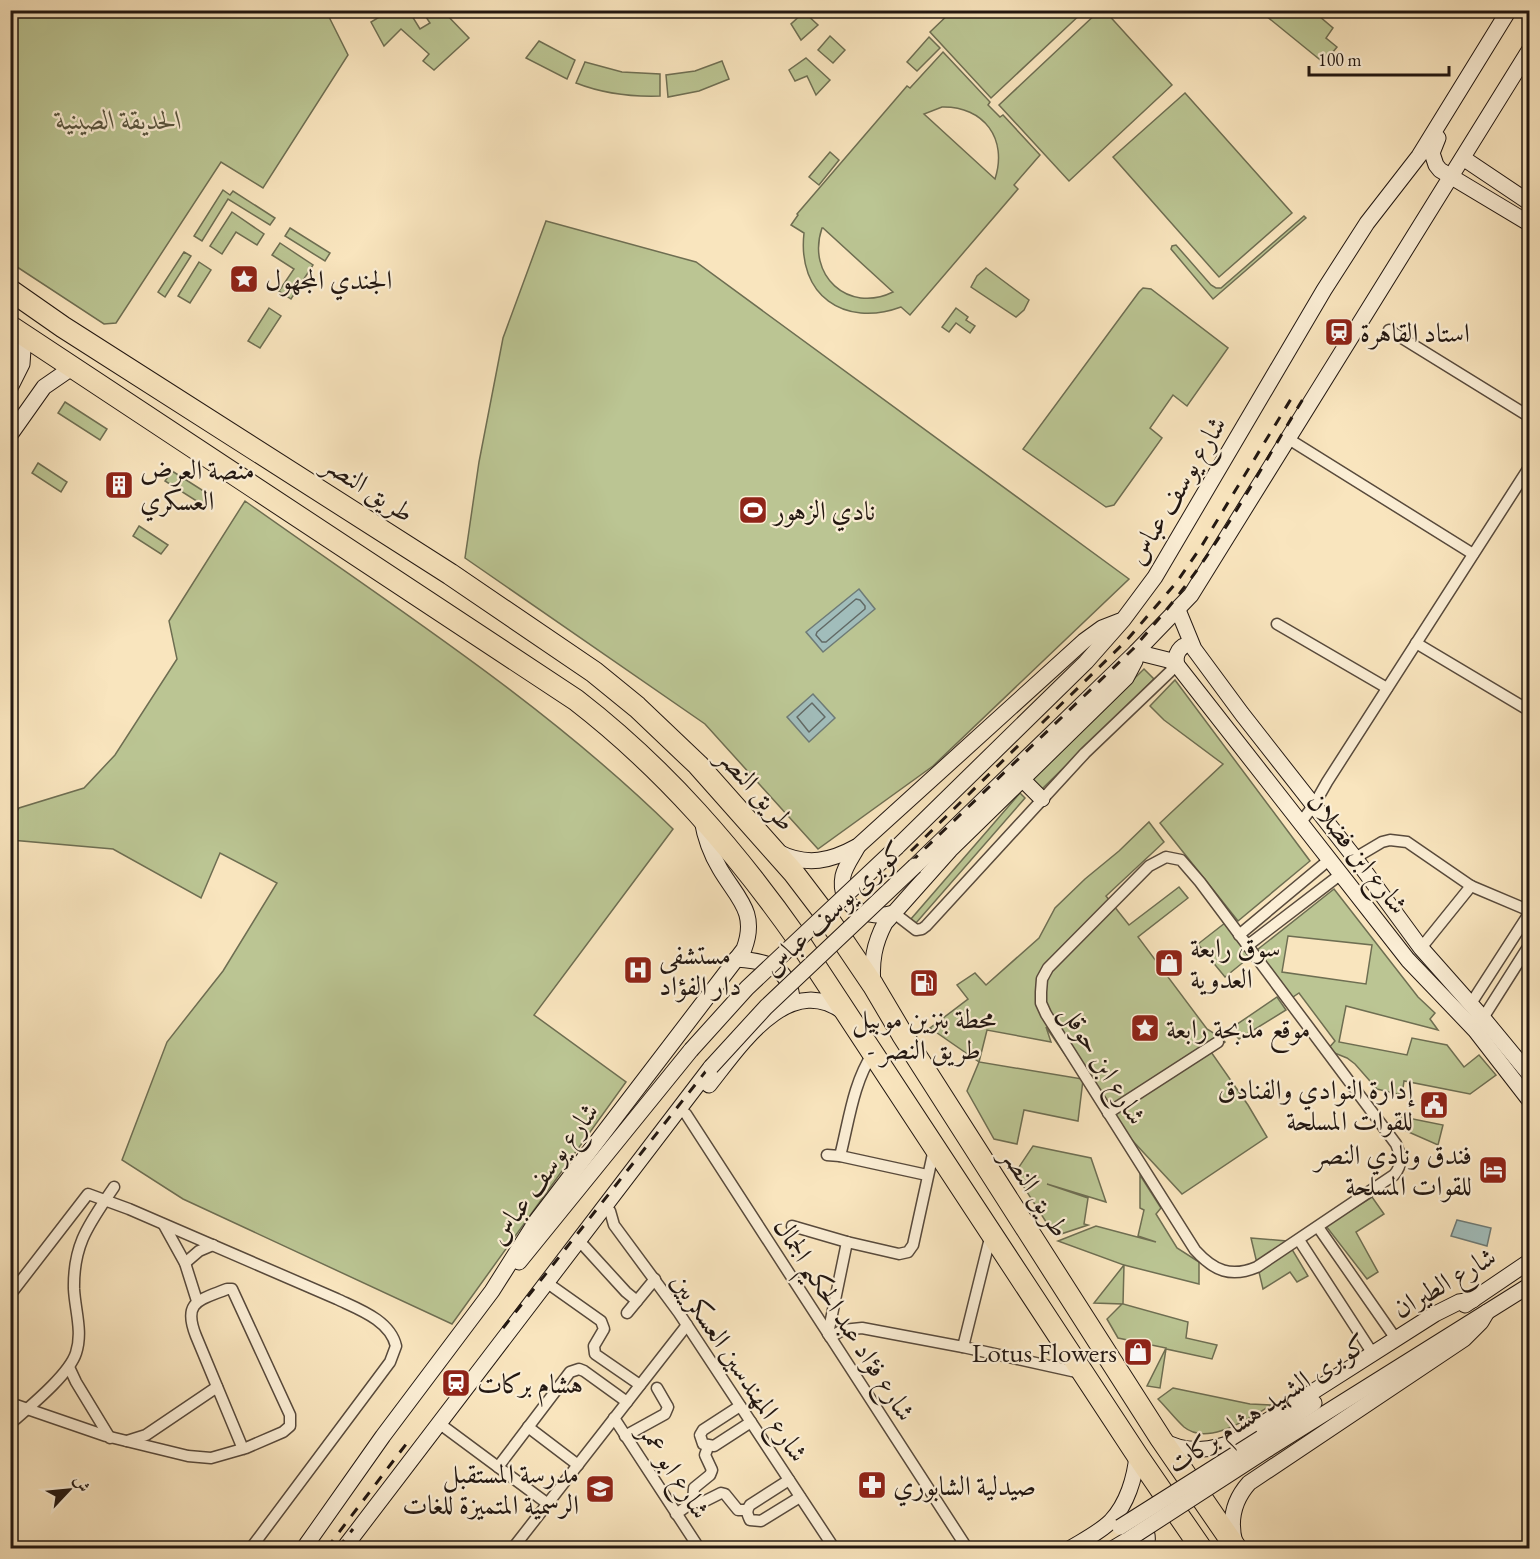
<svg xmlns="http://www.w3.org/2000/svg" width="1540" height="1559" font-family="'EB Garamond',Amiri,serif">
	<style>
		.green { fill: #bbc593; stroke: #6e6e52; stroke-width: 1.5; fill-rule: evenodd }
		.water { fill: #a1bdbb; stroke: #6e7b77; stroke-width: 1.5 }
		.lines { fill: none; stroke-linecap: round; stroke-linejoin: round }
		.shore { stroke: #626a66; stroke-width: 1.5 }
		.street-casing { stroke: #584a3c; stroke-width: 13 }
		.secondary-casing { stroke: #221711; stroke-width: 17 }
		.highway-casing { stroke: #221711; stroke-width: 23 }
		.street { stroke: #fbeed5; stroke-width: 10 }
		.secondary { stroke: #fbeed5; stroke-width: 15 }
		.highway { stroke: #f9e5be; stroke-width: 21 }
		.rail { stroke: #221711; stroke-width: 3; stroke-dasharray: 10 10; stroke-linecap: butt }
		.secondary-bridge-casing { stroke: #221711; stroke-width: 17; stroke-linecap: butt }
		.secondary-bridge { stroke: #fbeed5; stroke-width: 15 }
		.labels { text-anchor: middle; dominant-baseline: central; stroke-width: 4.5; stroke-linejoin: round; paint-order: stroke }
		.park-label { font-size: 27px; font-style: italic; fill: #58543e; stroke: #fbeed5 }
		.poi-label { font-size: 27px; fill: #221711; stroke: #fbeed5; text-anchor: start }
		.street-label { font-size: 27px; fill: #221711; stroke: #fbeed5 }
	</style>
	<rect width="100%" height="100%" fill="#f9e5be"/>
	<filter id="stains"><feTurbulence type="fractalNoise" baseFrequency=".00333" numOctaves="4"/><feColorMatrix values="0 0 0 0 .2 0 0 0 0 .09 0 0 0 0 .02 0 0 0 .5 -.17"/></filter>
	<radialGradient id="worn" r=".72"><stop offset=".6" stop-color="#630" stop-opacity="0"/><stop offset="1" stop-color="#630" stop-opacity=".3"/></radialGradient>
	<g class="green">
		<polygon points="953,10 1084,10 1084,11 991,98 930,32"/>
		<polygon points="10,11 326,11 348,55 263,188 221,162 116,323 104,324 11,263"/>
		<polygon points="389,11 421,11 412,16 420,29 430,23 422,11 443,11 469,38 434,70 423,61 429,54 401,29 384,46 371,22"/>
		<polygon points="1099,11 1105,11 1172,85 1069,181 999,105"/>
		<polygon points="1260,11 1313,11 1333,28 1326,38 1337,47 1324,63"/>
		<polygon points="804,12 818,25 801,40 791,24"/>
		<polygon points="830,36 845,50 833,63 818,50"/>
		<polygon points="929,37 940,48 917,71 907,62"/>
		<polygon points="539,41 575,60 567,79 526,58"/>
		<path d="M943 52 990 102 988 105 1000 117 1003 115 1040 155 1014 185 1018 189 910 315 901 307C844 328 797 295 804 233L791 225 798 215 797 214 907 86 910 88ZM942 107C984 106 1008 139 995 179L924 114ZM822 228H823L893 292C848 314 806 275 822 228Z"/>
		<polygon points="806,58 830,80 816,95 807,76 795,81 789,70"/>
		<polygon points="722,61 729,79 699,91 668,97 666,75 695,71"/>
		<path d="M585 62 622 72 660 74V96C630 97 604 94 576 83Z"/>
		<polygon points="1185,93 1292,213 1219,277 1113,157"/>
		<polygon points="830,152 839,160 819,185 809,177"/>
		<polygon points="223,190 230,195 233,191 275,218 270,225 228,199 202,241 194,236"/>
		<polygon points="232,212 264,234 257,245 236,232 222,254 210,246"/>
		<polygon points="1304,216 1306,218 1213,299 1171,249 1172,246 1176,245 1211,285 1216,288 1221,288"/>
		<polygon points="546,221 696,262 1129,579 933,766 818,849 705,724 465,558 479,462 503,338"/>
		<polygon points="290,228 330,253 325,261 285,236"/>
		<polygon points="280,243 313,265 291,299 279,291 294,269 272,255"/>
		<polygon points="184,252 191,256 165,297 158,292"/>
		<polygon points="199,262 211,270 190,303 178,296"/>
		<polygon points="986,268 1029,300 1024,310 1016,317 971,287 977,276"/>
		<polygon points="1143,288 1151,289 1228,348 1187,406 1173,395 1150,428 1162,438 1114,505 1106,507 1023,449 1139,292"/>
		<polygon points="269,308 281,316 260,348 248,341"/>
		<polygon points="956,308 968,317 966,320 975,326 970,333 956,323 949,332 942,327"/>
		<polygon points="65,402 107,429 100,440 58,413"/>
		<polygon points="38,463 67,482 61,492 32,473"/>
		<polygon points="172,471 213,497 206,507 165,481"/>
		<path d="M245 501C391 605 545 703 673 829L534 1015 626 1082 452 1324 183 1199 122 1160 167 1042 223 971 277 883 220 853 201 898 113 849 11 840V820L19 808 84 788 115 755 177 659 169 621Z"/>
		<polygon points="139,526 168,545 161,554 133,536"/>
		<polygon points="1144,669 1154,679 1041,790 1032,779"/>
		<polygon points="1175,680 1310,861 1238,921 1160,823 1223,764 1164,720 1150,706"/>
		<polygon points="1020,793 1025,798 916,923 911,919"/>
		<path d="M1149 822 1164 842 1106 896 1129 925 1179 887 1188 898 1138 937 1207 1029 1223 1039 1225 1042 1211 1052 1248 1105 1267 1137 1182 1194 1106 1112 1083 1080 1078 1121 1024 1110 1017 1144 994 1139 967 1091 979 1062 930 1028 968 999 957 985 975 973 986 985 1039 938 1055 908 1085 879 1119 851ZM1046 1027 1082 1079 979 1062 987 1030 1051 1042Z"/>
		<path d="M1334 889 1418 997 1435 1013 1430 1019 1438 1030 1346 1006 1339 1042 1407 1055 1412 1038 1447 1045 1464 1067 1479 1055 1496 1075 1470 1094 1404 1081 1402 1095 1377 1089 1355 1064 1347 1058 1327 1050 1335 1041 1299 993 1290 999 1257 950ZM1288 936 1372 945 1366 984 1282 972Z"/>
		<polygon points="1225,923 1251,956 1225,977 1198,944"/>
		<polygon points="1277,997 1286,1010 1239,1039 1230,1029"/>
		<polygon points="1398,1116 1443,1125 1438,1145 1395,1126"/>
		<polygon points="1033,1146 1091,1158 1106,1202 1047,1184 1088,1198 1084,1224 1088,1225 1055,1236 1015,1173"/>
		<polygon points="1140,1175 1161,1208 1156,1214 1177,1248 1199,1262 1199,1284 1124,1265 1123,1304 1188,1322 1186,1338 1217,1345 1212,1359 1166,1349 1160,1388 1147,1386 1166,1348 1118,1338 1107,1319 1122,1304 1094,1303 1124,1265 1058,1241 1096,1226 1156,1242 1138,1236 1144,1210 1140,1208"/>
		<polygon points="1372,1197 1384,1214 1356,1232 1378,1272 1367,1279 1326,1226"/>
		<polygon points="1251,1238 1287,1241 1308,1276 1297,1282 1290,1272 1263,1289"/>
		<path d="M1173 1388 1250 1404 1272 1405C1250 1417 1208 1447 1184 1427 1175 1419 1167 1408 1158 1399Z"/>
	</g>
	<g class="water">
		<polygon points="859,589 875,609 823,652 806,632"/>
		<polygon points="813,694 835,718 809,742 787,717"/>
		<polygon points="1457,1220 1491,1228 1487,1246 1451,1236"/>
	</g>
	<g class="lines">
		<g class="shore">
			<polygon points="856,599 860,600 865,606 865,609 826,642 822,642 816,635 817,632"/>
			<polygon points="812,703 825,717 809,732 797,717"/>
		</g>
		<g class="street-casing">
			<g id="street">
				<polyline points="1389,330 1530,417"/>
				<polyline points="1287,438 1473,554"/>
				<polyline points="1277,624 1387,688"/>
				<polyline points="1416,643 1530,711"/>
				<polyline points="1301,822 1314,805 1327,782 1530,466"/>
				<path d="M1166 857 1181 860 1200 882 1396 1144C1401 1156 1403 1164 1394 1175L1257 1267C1231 1278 1214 1271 1195 1250L1046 1014 1041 1003V992L1042 979 1048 968 1149 866Z"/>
				<polyline points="1355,858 1382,842 1390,840 1407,842 1471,886 1530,911"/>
				<polyline points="894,913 916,930 922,929 926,926 1085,753 1177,665"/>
				<polyline points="1239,935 1330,859"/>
				<polyline points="1247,946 1341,874"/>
				<polyline points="1421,948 1471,886"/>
				<polyline points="1470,1005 1530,912"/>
				<polyline points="1483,1018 1530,944"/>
				<polyline points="1108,1113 1218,1042"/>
				<polyline points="686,1114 967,1548"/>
				<polyline points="827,1155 840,1156 927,1175"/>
				<path d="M840 1156C849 1121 853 1083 873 1053"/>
				<polyline points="610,1211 614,1225 679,1313 834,1548"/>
				<polyline points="164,1225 185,1263 197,1301"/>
				<polyline points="792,1226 847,1242 899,1254 908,1252 913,1245 934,1149"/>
				<polyline points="1318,1227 1396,1339"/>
				<polyline points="1299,1240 1373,1354"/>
				<polyline points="584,1246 626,1292 637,1301"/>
				<polyline points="185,1263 199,1251 213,1245"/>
				<polyline points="553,1287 601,1321 604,1329 594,1346 595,1354 640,1385"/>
				<path d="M10 1295 88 1194 129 1209 337 1299C358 1309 390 1320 396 1346L390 1362 251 1548"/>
				<polyline points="627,1313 655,1279"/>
				<polyline points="828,1334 847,1242"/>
				<polyline points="830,1337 843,1330 862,1328 963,1347 1081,1373"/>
				<polyline points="963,1347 991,1234"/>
				<polyline points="69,1367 76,1382 110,1438"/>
				<path d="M10 1403 106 1436 188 1456 211 1458 246 1448 283 1432 290 1426V1415L232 1289H227C200 1300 182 1301 196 1336L243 1449"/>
				<polyline points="740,1406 703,1430 700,1435 703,1444 714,1446 751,1422"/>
				<polyline points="614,1418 699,1548"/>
				<path d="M10 1424C28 1408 69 1375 76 1353 83 1332 75 1310 74 1289 73 1243 90 1223 114 1187"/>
				<polyline points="440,1424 548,1504"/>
				<polyline points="528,1427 578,1465"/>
				<polyline points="625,1436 665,1414 668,1407 657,1388"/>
				<polyline points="127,1441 146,1435 217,1387"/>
				<polyline points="498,1467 570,1372 579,1369 584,1371 627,1402"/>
				<path d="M789 1480 750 1505C746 1511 747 1514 750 1520L761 1521 800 1497"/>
				<polyline points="693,1502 694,1488 710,1475 712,1470 705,1455 708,1447"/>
				<polyline points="676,1514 693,1502 703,1502 721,1493 725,1494 738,1510 747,1510"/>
				<polyline points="513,1548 687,1325"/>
			</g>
		</g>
		<g class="secondary-casing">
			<g id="secondary">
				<polyline points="1438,138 1432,153 1436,165 1440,170 1530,224"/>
				<polyline points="1463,158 1530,203"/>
				<polyline points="10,388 22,364 24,335"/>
				<polyline points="10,435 44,387 73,367"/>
				<polyline points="1178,610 1194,649 1242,714 1355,858 1421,948 1483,1018 1530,1075"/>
				<path d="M1177 665C1174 654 1180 645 1191 644"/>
				<polyline points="1022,779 1042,799"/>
				<path d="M858 846C853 856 845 866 843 876 837 908 868 920 894 913"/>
				<polyline points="897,847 1086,662 1123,620 1155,577 1324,290 1367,223 1419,156 1509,10"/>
				<path d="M778 852C807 867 831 861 858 846L1084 641 1102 628 1120 621"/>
				<polyline points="915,866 1136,652 1191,595 1530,49"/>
				<path d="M736 959C764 961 787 964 792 997"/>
				<path d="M873 985C871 962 874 944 885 923L950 850 1126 678 1135 661 1136 652 1168 660 1177 665 1408 960 1475 1030 1530 1101"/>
				<path d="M709 1085C740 1046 789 970 845 1013"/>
				<polyline points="519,1262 691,1050"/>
				<polyline points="1465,1305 1530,1261"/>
				<polyline points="1261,1438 1314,1403"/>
				<path d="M1162 1440C1185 1454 1213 1451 1237 1440L1435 1314 1459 1302 1473 1300"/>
				<polyline points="1268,1449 1530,1285"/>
				<path d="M1136 1520C1147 1527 1149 1537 1146 1548"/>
				<path d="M1235 1543C1229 1521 1233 1501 1249 1483L1464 1339 1481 1322 1487 1312"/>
				<path d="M304 1548 383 1436 492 1291 537 1220 744 949C758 912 737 898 720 869 711 854 705 838 702 820"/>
				<polyline points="344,1548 711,1067"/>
				<path d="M1071 1548C1084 1540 1100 1532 1111 1521 1127 1504 1135 1478 1137 1455"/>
				<polyline points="1114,1548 1129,1539"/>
			</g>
		</g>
		<g class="highway-casing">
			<g id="highway">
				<polyline points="10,290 63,327 450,574 594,672 637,707 698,765 793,872 825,914 873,985 902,1034 1161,1439 1236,1548"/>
				<path d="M10 326 576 700C664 768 735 850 799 941L1137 1455 1201 1548"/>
			</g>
		</g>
		<use href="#street" class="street"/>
		<use href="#secondary" class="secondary"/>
		<use href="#highway" class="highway"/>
		<g class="rail">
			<polyline points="1042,723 1126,641 1176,583 1201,547 1294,394"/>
			<polyline points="911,851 1022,742"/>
			<path d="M503 1328 736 1033 792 976 1133 649C1150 629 1167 610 1183 589 1228 530 1264 463 1303 399"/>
			<polyline points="327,1548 410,1439"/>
			<polyline points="338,1548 353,1529"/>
		</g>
		<g class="secondary-bridge-casing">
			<g id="secondary-bridge">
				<polyline points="691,1050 747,988 897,847"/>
				<polyline points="711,1067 766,1007 915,866"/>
				<polyline points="1120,1527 1261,1438"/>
				<polyline points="1129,1539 1268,1449"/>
			</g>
		</g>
		<use href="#secondary-bridge" class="secondary-bridge"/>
	</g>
	<defs>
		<g id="sight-square" transform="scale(1.5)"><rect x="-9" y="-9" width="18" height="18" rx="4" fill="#8f2418" stroke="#fbeed5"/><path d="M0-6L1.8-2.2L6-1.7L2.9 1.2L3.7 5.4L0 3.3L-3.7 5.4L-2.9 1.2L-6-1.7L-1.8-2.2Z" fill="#fff"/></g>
		<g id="station-square" transform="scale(1.5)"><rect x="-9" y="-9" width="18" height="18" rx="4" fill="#8f2418" stroke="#fbeed5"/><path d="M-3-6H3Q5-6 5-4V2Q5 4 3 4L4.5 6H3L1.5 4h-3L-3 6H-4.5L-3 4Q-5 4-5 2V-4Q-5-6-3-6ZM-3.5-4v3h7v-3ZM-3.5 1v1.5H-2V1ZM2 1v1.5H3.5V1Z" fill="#fff"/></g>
		<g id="building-square" transform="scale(1.5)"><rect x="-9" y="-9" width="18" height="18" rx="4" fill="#8f2418" stroke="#fbeed5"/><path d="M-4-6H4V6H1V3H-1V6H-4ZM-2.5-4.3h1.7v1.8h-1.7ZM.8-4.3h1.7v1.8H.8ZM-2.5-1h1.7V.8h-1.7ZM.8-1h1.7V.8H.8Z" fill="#fff"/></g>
		<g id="stadium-square" transform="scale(1.5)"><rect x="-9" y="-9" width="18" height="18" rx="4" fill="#8f2418" stroke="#fbeed5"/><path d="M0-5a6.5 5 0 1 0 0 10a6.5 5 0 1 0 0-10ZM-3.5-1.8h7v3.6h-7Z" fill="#fff"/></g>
		<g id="shop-square" transform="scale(1.5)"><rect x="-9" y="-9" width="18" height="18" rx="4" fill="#8f2418" stroke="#fbeed5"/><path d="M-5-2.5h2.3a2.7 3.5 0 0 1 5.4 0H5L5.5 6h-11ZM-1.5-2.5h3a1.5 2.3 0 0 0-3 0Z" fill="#fff"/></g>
		<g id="hospital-square" transform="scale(1.5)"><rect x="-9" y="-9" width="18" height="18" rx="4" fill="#8f2418" stroke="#fbeed5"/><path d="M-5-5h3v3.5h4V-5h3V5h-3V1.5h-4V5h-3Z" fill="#fff"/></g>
		<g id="fuel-square" transform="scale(1.5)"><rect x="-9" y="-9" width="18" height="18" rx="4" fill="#8f2418" stroke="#fbeed5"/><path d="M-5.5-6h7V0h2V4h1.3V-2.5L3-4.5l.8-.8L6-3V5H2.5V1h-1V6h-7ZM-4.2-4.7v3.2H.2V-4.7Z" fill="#fff"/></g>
		<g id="civic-square" transform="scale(1.5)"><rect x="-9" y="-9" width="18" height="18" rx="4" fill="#8f2418" stroke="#fbeed5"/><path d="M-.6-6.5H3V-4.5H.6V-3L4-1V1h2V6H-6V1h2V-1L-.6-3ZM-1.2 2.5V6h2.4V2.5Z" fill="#fff"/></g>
		<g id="hotel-square" transform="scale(1.5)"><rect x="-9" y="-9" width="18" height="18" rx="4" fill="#8f2418" stroke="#fbeed5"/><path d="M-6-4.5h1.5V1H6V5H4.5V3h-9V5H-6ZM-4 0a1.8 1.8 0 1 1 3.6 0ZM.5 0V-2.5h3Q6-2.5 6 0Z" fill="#fff"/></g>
		<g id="pharmacy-square" transform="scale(1.5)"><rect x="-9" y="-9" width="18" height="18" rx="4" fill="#8f2418" stroke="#fbeed5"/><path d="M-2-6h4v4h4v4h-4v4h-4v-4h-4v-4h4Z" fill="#fff"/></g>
		<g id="school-square" transform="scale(1.5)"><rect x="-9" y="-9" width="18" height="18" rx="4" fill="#8f2418" stroke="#fbeed5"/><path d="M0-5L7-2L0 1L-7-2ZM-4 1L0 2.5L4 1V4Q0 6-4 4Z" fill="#fff"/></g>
	</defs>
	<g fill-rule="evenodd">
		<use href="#sight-square" x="244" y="279"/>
		<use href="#station-square" x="1339" y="332"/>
		<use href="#building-square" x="119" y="485"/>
		<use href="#stadium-square" x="753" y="510"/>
		<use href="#shop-square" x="1169" y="963"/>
		<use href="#hospital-square" x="638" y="970"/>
		<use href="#fuel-square" x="924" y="983"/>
		<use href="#sight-square" x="1145" y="1028"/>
		<use href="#civic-square" x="1434" y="1105"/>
		<use href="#hotel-square" x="1493" y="1170"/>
		<use href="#shop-square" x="1138" y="1352"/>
		<use href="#station-square" x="456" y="1383"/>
		<use href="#pharmacy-square" x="872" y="1485"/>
		<use href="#school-square" x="600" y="1489"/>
	</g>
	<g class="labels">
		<g class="park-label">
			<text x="119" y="119">الحديقة الصينية</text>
		</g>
		<g class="poi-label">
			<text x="265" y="279">الجندي المجهول</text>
			<text x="1360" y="332">استاد القاهرة</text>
			<text x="140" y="469">منصة العرض<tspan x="140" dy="31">العسكري</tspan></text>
			<text x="774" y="510">نادي الزهور</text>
			<text x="1190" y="947">سوق رابعة<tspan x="1190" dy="31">العدوية</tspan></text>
			<text x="659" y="954">مستشفى<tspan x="659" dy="31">دار الفؤاد</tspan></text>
			<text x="924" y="1018" text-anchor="middle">محطة بنزين موبيل<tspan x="924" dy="31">- طريق النصر</tspan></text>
			<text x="1166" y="1028">موقع مذبحة رابعة</text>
			<text x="1413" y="1089" text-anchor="end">إدارة النوادي والفنادق<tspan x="1413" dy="31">للقوات المسلحة</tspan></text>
			<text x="1472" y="1154" text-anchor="end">فندق ونادي النصر<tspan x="1472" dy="31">للقوات المسلحة</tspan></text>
			<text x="1117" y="1352" text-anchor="end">Lotus Flowers</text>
			<text x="477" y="1383">هشام بركات</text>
			<text x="579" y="1473" text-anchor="end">مدرسة المستقبل<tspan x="579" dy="31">الرسمية المتميزة للغات</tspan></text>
			<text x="893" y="1485">صيدلية الشابوري</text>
		</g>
		<g class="street-label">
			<text transform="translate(369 488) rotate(33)">طريق النصر</text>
			<text transform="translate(1176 490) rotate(-59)">شارع يوسف عباس</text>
			<text transform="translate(757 789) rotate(48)">طريق النصر</text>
			<text transform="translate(1358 853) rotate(52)">شارع ابن فضلان</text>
			<text transform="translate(833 908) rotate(-43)">كوبرى يوسف عباس</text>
			<text transform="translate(1104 1064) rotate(58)">شارع ابن حوقل</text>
			<text transform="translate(543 1173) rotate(-54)">شارع يوسف عباس</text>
			<text transform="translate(1036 1192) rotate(57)">طريق النصر</text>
			<text transform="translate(1444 1282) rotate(-30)">شارع الطيران</text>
			<text transform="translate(845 1319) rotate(57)">شارع فؤاد عبد الحكيم الجمال</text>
			<text transform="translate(740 1367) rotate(56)">شارع المهندسين العسكريين</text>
			<text transform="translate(1267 1403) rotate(-33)">كوبرى الشهيد هشام بركات</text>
			<text transform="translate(675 1471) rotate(57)">شارع ابو عمر</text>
		</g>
	</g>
	<rect width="1540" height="1559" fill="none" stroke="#f9e5be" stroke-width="36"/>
	<rect x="12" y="12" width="1516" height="1535" fill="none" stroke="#221711" stroke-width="3"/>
	<rect x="18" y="18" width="1504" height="1523" fill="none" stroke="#221711" stroke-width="1.5"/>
	<g transform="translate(69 1490) rotate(64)" stroke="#fbeed5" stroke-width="4.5" paint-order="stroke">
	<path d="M0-4.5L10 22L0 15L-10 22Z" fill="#221711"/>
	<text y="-9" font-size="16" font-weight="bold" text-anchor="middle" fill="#221711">ش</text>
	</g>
	<path d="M1309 66v9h140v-9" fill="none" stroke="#221711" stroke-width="3"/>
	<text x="1318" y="66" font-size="18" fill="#221711" stroke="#fbeed5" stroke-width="4.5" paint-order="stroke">100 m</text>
	<rect width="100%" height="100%" filter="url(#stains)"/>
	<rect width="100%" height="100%" fill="url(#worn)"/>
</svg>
